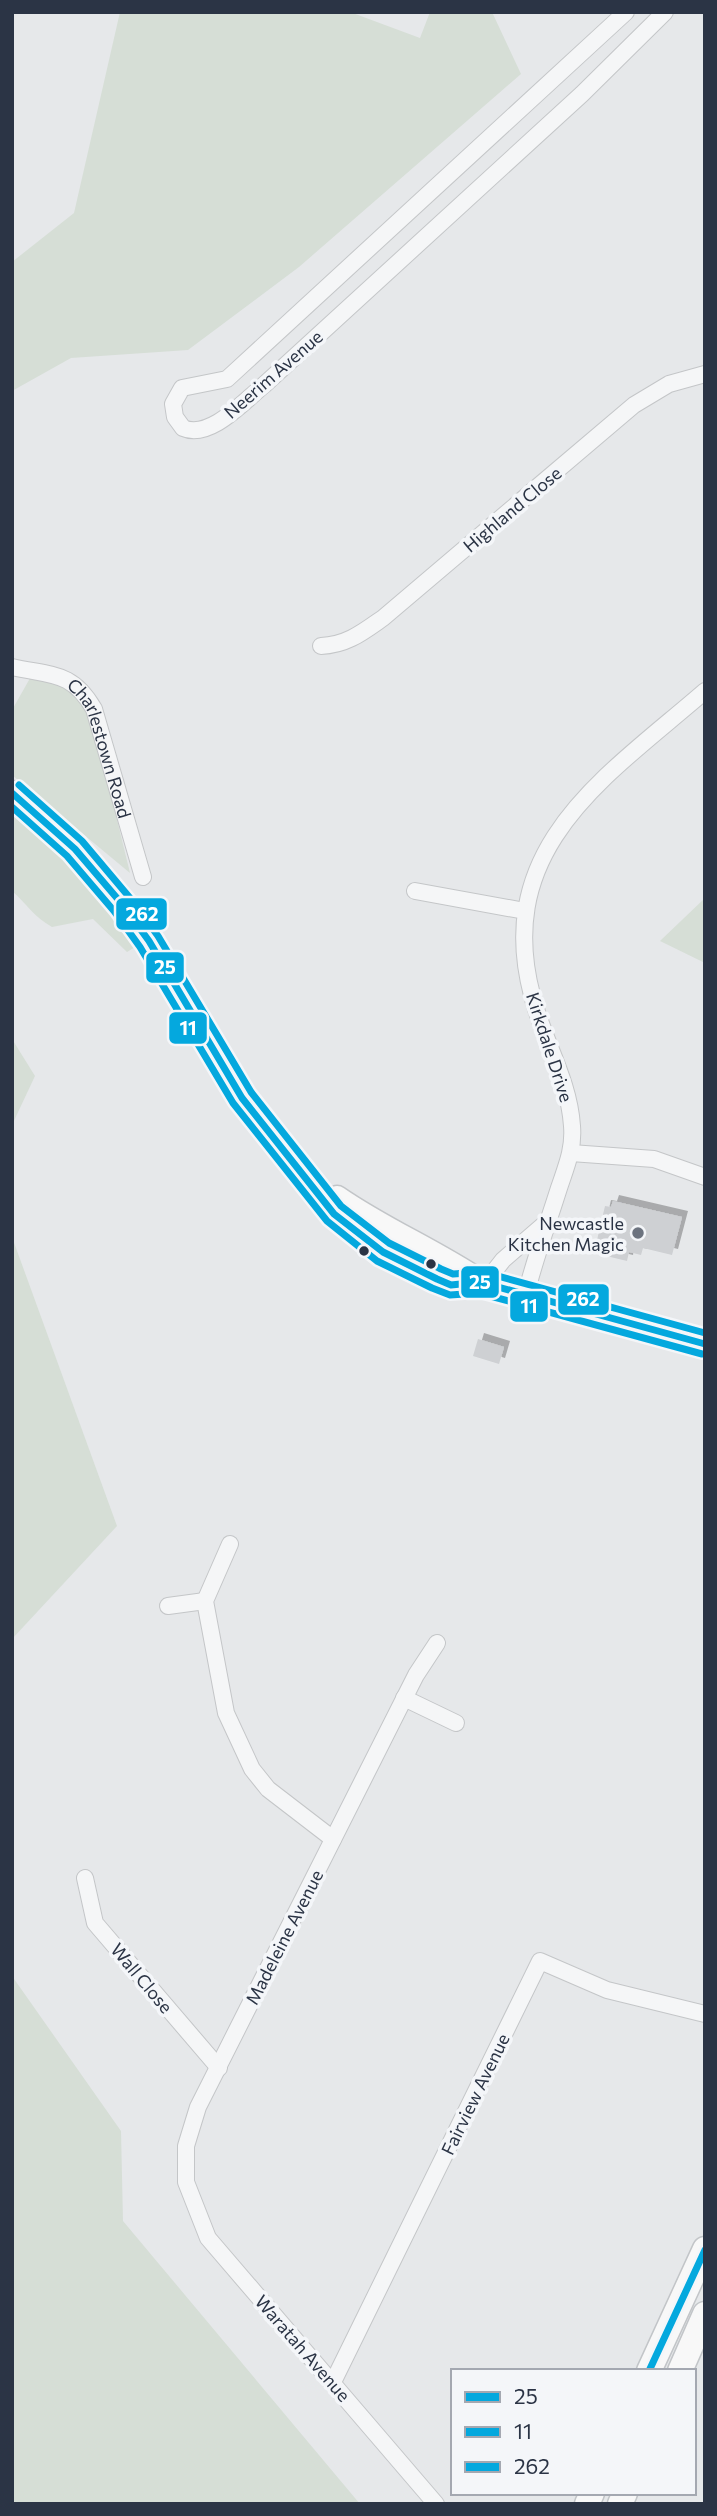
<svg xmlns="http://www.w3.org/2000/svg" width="717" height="2516" font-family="Commissioner,sans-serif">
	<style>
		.green { fill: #d6ded6 }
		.building { fill: #ced0d3; filter: url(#shadow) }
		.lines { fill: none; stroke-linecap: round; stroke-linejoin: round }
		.minor-casing { stroke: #c4c6c8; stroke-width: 18 }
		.primary-casing { stroke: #c2c5c8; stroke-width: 27 }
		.minor { stroke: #f5f6f7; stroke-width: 16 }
		.primary { stroke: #f8f8f8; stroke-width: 24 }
		.bus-1-casing { stroke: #f4f6f9; stroke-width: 12 }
		.bus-2-casing { stroke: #f4f6f9; stroke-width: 12 }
		.bus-3-casing { stroke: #f4f6f9; stroke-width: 12 }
		.bus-1 { stroke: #04a8de; stroke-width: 7 }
		.bus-2 { stroke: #04a8de; stroke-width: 7 }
		.bus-3 { stroke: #04a8de; stroke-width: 7 }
		.poi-dot { fill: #6c737f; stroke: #f4f6f9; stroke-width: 2.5 }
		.bus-dot { fill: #2b3445; stroke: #f4f6f9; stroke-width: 2.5 }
		.labels { text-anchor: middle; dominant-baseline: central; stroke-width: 7; stroke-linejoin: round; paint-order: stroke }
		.street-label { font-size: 18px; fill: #2b3445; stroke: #f4f6f9 }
		.poi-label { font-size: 18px; fill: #2b3445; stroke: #f4f6f9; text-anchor: end }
		.line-badge { stroke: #f4f6f9; stroke-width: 2.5 }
		.badge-label { font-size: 19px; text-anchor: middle; font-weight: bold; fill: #fff }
	</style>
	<defs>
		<filter id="shadow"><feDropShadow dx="6" dy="-6" stdDeviation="0" flood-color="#0004"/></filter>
	</defs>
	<rect width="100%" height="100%" fill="#e6e8ea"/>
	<g class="green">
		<polygon points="120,12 350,12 420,38 430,12 492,12 521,74 299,267 188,350 71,358 12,391 12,262 74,213"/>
		<polygon points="33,673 87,696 130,873 12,775 12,710"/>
		<path d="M12 803 65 847 136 941 135 947 127 952 93 919 52 927C34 917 27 904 12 891Z"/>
		<polygon points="705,898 705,963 660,941"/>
		<polygon points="12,1039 35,1076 12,1125"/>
		<polygon points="12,1237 117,1526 12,1639"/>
		<polygon points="12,1976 121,2131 123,2221 360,2504 12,2504"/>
	</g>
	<g class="building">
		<polygon points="613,1201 682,1217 672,1255 643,1248 641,1255 629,1252 627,1261 594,1253 605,1206 611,1207"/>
		<polygon points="478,1339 504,1347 499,1364 473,1356"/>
	</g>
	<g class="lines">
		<g class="minor-casing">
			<g id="minor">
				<path d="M626 12 227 379 182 388 173 404 175 417 183 428C210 440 244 401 264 385L582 94 665 12"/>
				<path d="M321 646C347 645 363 632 383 618L634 405 669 384 705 374"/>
				<path id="s1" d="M12 667C52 676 72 671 94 709L143 877"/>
				<polyline points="415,891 525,911"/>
				<polyline points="571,1153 654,1159 705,1177"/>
				<polyline points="485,1283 503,1260 548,1221"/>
				<path d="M526 1294C535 1258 548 1223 559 1188 566 1167 574 1149 572 1126 569 1079 543 1040 532 995 493 846 607 776 705 691"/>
				<polyline points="230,1544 205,1601 226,1713 252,1769 268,1789 333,1839"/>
				<polyline points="168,1606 205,1601"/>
				<polyline points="404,1698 456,1723"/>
				<polyline points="85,1878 95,1923 219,2068"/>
				<polyline points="333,2382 540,1961 607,1990 705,2014"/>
				<polyline points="436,2504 208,2238 186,2182 186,2146 198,2107 416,1675 437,1643"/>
			</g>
		</g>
		<g class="primary-casing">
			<g id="primary">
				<polyline points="12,793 75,849 122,904 149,941 242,1098 334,1214 383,1252 437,1279 451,1285 480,1282"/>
				<path d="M337 1198C383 1230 434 1251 480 1282L705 1344"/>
				<polyline points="649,2371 705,2249"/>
				<polyline points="680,2371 705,2314"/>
				<polyline points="587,2504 592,2493"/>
				<polyline points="620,2504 625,2493"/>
			</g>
		</g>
		<use href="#minor" class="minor"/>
		<use href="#primary" class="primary"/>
		<g class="bus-1-casing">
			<g id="bus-1">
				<polyline points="12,793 75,849 122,904 149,941 242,1098 334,1214 383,1252 437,1279 451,1285 480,1282 705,1344"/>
				<polyline points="649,2371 705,2250"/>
			</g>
		</g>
		<g class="bus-2-casing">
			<polyline id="bus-2" points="12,807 67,856 114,911 140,947 233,1103 327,1221 377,1261 432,1288 450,1295 479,1293 702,1354"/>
		</g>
		<g class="bus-3-casing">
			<polyline id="bus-3" points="19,785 82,841 130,898 158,936 251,1092 341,1206 389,1243 441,1269 453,1274 483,1272 705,1333"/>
		</g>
		<use href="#bus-1" class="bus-1"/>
		<use href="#bus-2" class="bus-2"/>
		<use href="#bus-3" class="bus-3"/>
	</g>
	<circle class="poi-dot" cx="638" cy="1233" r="7"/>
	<g class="bus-dot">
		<circle cx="364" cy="1251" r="6"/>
		<circle cx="431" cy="1264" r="6"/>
	</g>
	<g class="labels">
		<g class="street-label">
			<text transform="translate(273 374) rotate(-41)">Neerim Avenue</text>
			<text transform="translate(512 509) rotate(-40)">Highland Close</text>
			<text stroke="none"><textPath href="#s1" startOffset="135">Charlestown Road</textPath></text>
			<text transform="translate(550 1047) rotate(72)">Kirkdale Drive</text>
			<text transform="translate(284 1937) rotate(-63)">Madeleine Avenue</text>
			<text transform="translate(142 1978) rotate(50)">Wall Close</text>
			<text transform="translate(475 2094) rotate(-64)">Fairview Avenue</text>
			<text transform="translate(303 2348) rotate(49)">Waratah Avenue</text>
		</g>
		<g class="poi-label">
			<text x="624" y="1223">Newcastle<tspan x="624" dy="21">Kitchen Magic</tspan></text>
		</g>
	</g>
	<g class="line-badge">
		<rect x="115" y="897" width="53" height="34" rx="7" fill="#04a8de"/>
		<rect x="145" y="951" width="40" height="33" rx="7" fill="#04a8de"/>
		<rect x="168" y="1011" width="40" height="34" rx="7" fill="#04a8de"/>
		<rect x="460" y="1265" width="40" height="34" rx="7" fill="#04a8de"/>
		<rect x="557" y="1283" width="53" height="33" rx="7" fill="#04a8de"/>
		<rect x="509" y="1290" width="40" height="33" rx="7" fill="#04a8de"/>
	</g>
	<g class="badge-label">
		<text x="142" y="921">262</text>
		<text x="165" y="974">25</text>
		<text x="188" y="1035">11</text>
		<text x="480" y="1289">25</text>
		<text x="583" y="1306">262</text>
		<text x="529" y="1313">11</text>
	</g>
	<rect width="717" height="2516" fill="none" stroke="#2b3445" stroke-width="28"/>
	<rect x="451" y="2369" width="245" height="126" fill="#f4f6f9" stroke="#a4a8b1" stroke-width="2"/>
	<rect x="465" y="2392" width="35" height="10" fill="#04a8de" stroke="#a4a8b1" stroke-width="2"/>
	<text x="514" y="2404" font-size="21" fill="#2b3445">25</text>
	<rect x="465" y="2427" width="35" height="10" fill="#04a8de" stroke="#a4a8b1" stroke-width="2"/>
	<text x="514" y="2439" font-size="21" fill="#2b3445">11</text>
	<rect x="465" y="2462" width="35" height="10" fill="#04a8de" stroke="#a4a8b1" stroke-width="2"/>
	<text x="514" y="2474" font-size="21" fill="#2b3445">262</text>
</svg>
